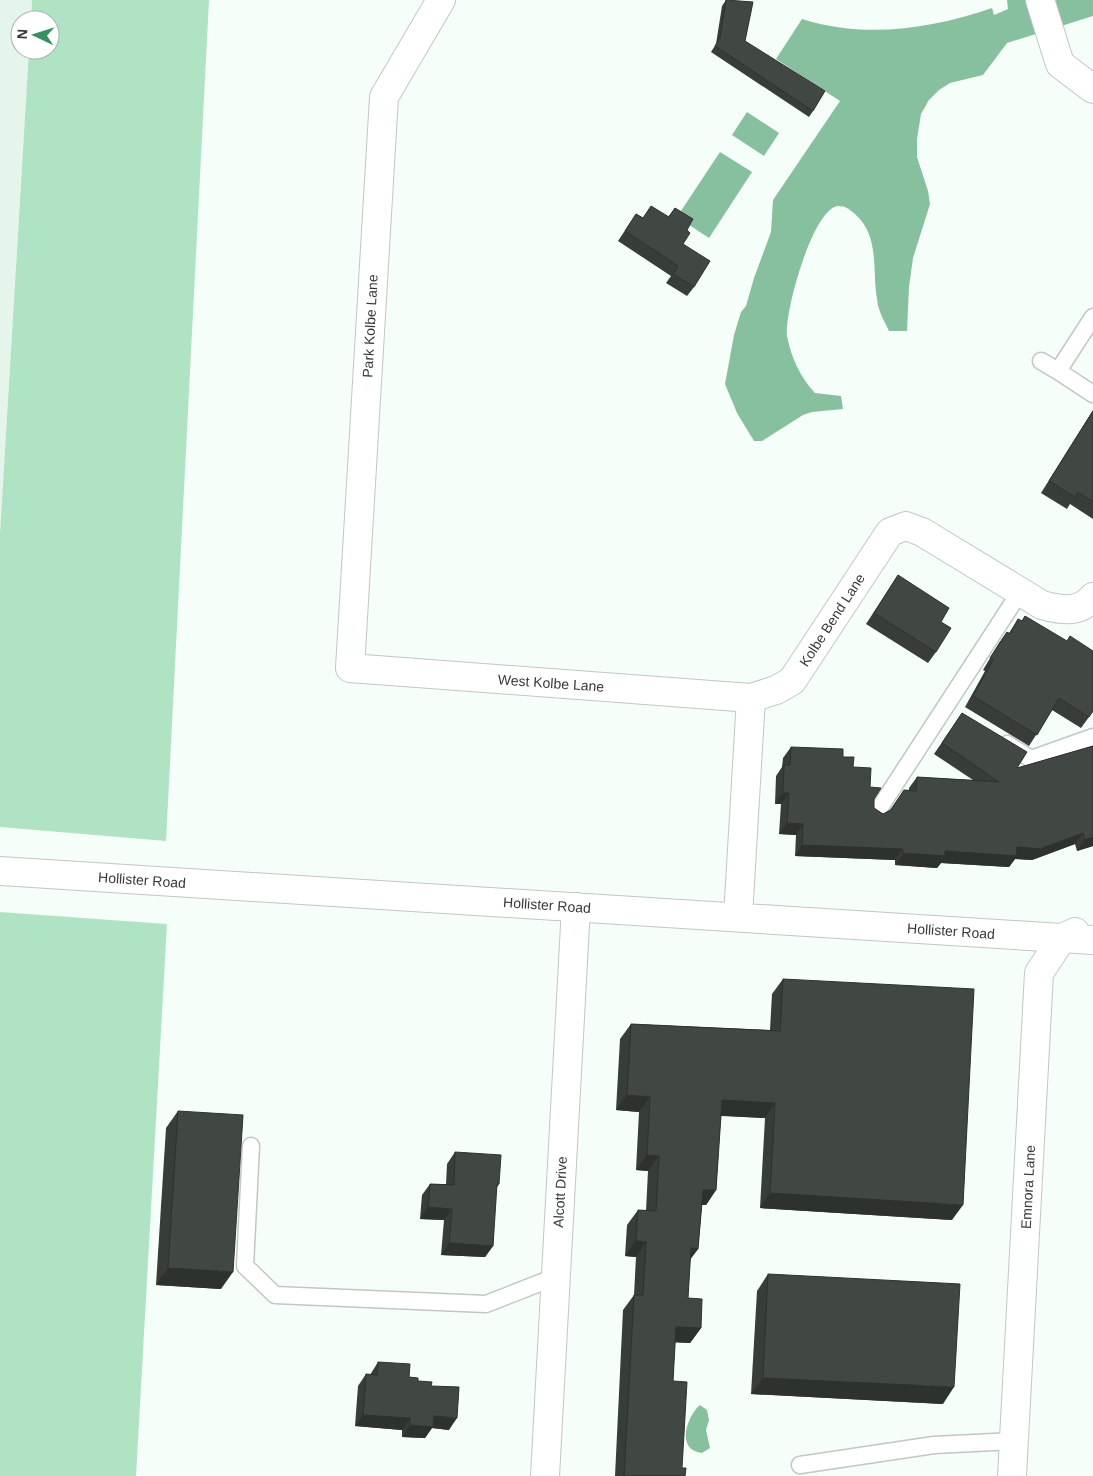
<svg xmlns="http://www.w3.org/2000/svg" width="1093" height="1476" font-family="Helvetica,sans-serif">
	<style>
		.built { fill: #e5f5eb }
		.green { fill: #afe3c3 }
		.water { fill: #87c09e }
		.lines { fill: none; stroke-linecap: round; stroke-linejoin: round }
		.service-casing { stroke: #c1c8c3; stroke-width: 19 }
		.minor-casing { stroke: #c1c8c3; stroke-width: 30 }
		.tertiary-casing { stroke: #c1c8c3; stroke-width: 30 }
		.service { stroke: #fff; stroke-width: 16 }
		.minor { stroke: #fff; stroke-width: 28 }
		.tertiary { stroke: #fff; stroke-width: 28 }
		.wall { fill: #383d3a }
		.shaded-wall { fill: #2e322f }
		.building { fill: #414743; stroke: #2e322f }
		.labels { text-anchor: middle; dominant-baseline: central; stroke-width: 5; stroke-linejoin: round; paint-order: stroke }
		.street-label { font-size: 14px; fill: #373a38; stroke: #fff }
	</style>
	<rect width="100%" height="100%" fill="#f6fef9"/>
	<polygon class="built" points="0,0 32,0 31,20 20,20 20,50 29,50 0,534"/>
	<g class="green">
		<polygon points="32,0 209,0 166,841 0,827 0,534 29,50 50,50 50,20 31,20"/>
		<polygon points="0,912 167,924 136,1476 0,1476"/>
	</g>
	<g class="water">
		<path d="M1007 0H1093V16L1007 43 983 75 950 83 939 90 929 100 921 114 917 139V157L928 191 930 204 913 258 909 287 907 331H889C884 320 878 311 877 299 872 270 880 236 855 214 849 209 846 206 838 206 813 208 784 313 787 336 791 357 800 377 815 393L841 396 843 409 812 412 803 415 762 441H754L737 413 725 384 734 335 741 312 746 306 754 278 771 232 773 200 840 101 776 59 802 19C866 39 930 29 992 8L994 15 1008 9Z"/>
		<polygon points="747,112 779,133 764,156 732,135"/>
		<polygon points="720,152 752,172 709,238 677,217"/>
		<path d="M700 1405 707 1410 709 1420 706 1430 710 1448 702 1453C675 1450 687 1416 700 1405Z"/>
	</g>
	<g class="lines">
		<g class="service-casing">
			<g id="service">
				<polyline points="1093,317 1058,371 1093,394"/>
				<polyline points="1041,361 1058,371"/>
				<polyline points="1007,744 1031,759 1093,737"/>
				<polyline points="875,815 1020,592"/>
				<polyline points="251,1146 245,1266 275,1295 486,1304 555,1277"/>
				<polyline points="800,1465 934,1445 1014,1441"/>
			</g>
		</g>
		<g class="minor-casing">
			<g id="minor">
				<polyline points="441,0 384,97 350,668 751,698"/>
				<polyline points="1040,0 1060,64 1093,89"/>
				<path d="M738 917 751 698 776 690 792 681 890 532 906 526 922 532 1042 605C1060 610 1079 614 1093 597"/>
				<polyline points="545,1476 576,907"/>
			</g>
		</g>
		<g class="tertiary-casing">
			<g id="tertiary">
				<polyline points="0,871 1093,940"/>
				<polyline points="1012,1476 1039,973 1062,938 1075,932"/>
			</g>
		</g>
		<use href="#service" class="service"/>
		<use href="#minor" class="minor"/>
		<use href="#tertiary" class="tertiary"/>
	</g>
	<g class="wall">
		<polygon points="726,0 745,41 813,111 809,117 711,52 716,44 722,6"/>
		<polygon points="675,208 687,230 683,244 694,287 687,296 666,283 671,276 618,241 636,214 643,218 668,217"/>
		<polygon points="1093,410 1093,519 1070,504 1067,509 1041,493"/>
		<polygon points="898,575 941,622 936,652 928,663 866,624"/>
		<polygon points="1025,616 1089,717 1081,728 1052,710 1029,746 965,707 985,671 983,670 999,643 1007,632 1009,633 1018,619 1022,621"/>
		<polygon points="962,713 1017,768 1093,746 1093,846 1077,851 1075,844 1032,860 1015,859 1009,867 941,863 937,868 895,865 895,860 795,856 796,835 779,834 781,804 775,804 776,776 782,767 783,758 791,747 843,757 870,787 874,799 874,808 883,814 890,810 904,790 909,790 909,788 917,777 973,780 934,754"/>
		<polygon points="783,979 952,1220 760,1208 765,1118 721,1116 716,1190 706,1205 702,1205 698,1249 690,1259 688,1298 701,1328 690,1343 675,1342 673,1381 682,1468 685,1476 615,1476 623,1310 634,1295 636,1257 625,1256 627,1225 638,1210 646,1211 648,1171 636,1170 639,1112 616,1110 620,1039 631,1024 770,1030 772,994"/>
		<polygon points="178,1111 221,1289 156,1285 166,1128"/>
		<polygon points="455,1152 499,1184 496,1189 493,1246 485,1257 441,1255 444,1220 420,1219 422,1195 430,1184 446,1184 447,1164"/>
		<polygon points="768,1274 943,1404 751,1394 757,1291"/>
		<polygon points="378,1362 409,1377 431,1386 449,1430 432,1428 425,1438 402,1437 402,1430 355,1426 358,1386 366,1374 370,1375"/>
	</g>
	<g class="shaded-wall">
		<polygon points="783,793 789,793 781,804 775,804"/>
		<polygon points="787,823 803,824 796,835 779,834"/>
		<polygon points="1083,833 1075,844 1032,860 1015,859 1009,867 941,863 937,868 895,865 903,853 1017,847"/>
		<polygon points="1093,837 1093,846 1077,851 1085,840"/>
		<polygon points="802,845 903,849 895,860 795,856"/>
		<polygon points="627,1095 650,1097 639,1112 616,1110"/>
		<polygon points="722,1100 775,1103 765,1118 711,1115"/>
		<polygon points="647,1155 659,1156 648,1171 636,1170"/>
		<polygon points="703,1190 716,1190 706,1205 693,1205"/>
		<polygon points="770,1193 963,1205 952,1220 760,1208"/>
		<polygon points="428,1207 452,1209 444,1220 420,1219"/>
		<polygon points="636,1241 646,1242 636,1257 625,1256"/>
		<polygon points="449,1243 493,1246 485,1257 441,1255"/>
		<polygon points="691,1248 698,1249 687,1264"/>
		<polygon points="168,1268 233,1272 221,1289 156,1285"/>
		<polygon points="676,1327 701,1328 690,1343 665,1342"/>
		<polygon points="763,1378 954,1387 943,1404 751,1394"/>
		<polygon points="363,1415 410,1418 402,1430 355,1426"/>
		<polygon points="434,1416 457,1418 449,1430 432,1428 425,1438 402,1437 410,1425"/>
	</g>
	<g class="building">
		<polygon points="726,0 753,2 745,41 825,91 813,111 715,46 720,38"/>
		<polygon points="651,206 669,217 675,208 693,219 687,230 690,233 683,244 710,261 694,287 673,274 678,266 625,231 636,214 643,218"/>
		<polygon points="1093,411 1093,502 1078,492 1075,497 1049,481"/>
		<polygon points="898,575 949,608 941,622 951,628 936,652 874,613"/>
		<polygon points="1025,616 1067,641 1070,636 1093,651 1093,711 1089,717 1059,698 1037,735 973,696 993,660 990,658 1007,632 1010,634 1018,619 1022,621"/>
		<polygon points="962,713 1027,752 1017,768 1093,746 1093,837 1085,840 1083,833 1040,849 1017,847 1016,856 945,851 945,856 903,853 903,849 802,845 803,824 787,823 789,793 783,793 784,765 790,765 791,747 843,749 843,757 854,757 853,767 871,768 870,787 881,788 874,799 874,808 883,814 891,810 904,790 916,791 917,777 999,782 942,743"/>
		<polygon points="783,979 974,989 963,1205 770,1193 775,1103 722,1100 716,1190 703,1190 698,1249 691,1248 688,1298 702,1299 701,1328 676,1327 673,1381 687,1382 682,1468 686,1468 685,1476 624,1476 634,1295 643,1295 646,1242 636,1241 638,1210 656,1211 659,1156 647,1155 650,1097 627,1095 631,1024 780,1031"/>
		<polygon points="178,1111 243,1115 233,1272 168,1268"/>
		<polygon points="455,1152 501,1155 499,1184 497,1184 493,1246 449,1243 452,1209 428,1207 430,1184 454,1185"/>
		<polygon points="768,1274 960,1284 954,1387 763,1378"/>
		<polygon points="378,1362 410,1364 409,1377 418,1378 418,1381 432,1382 431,1386 459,1387 457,1418 434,1416 433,1427 410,1425 410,1418 363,1415 366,1374 377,1375"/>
	</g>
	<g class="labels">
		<g class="street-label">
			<text transform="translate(370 326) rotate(-87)">Park Kolbe Lane</text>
			<text transform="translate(832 620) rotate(-57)">Kolbe Bend Lane</text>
			<text transform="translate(551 683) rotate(4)">West Kolbe Lane</text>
			<text transform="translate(142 880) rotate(4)">Hollister Road</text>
			<text transform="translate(547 905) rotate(4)">Hollister Road</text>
			<text transform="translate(951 931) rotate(4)">Hollister Road</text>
			<text transform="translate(1028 1187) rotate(-87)">Emnora Lane</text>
			<text transform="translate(560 1192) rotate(-87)">Alcott Drive</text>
		</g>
	</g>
	<g transform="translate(35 35) rotate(274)"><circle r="24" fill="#ffffff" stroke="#afb0af"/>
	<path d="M0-4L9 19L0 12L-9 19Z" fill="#398f62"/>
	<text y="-8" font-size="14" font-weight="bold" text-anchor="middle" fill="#373a38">N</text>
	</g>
</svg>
